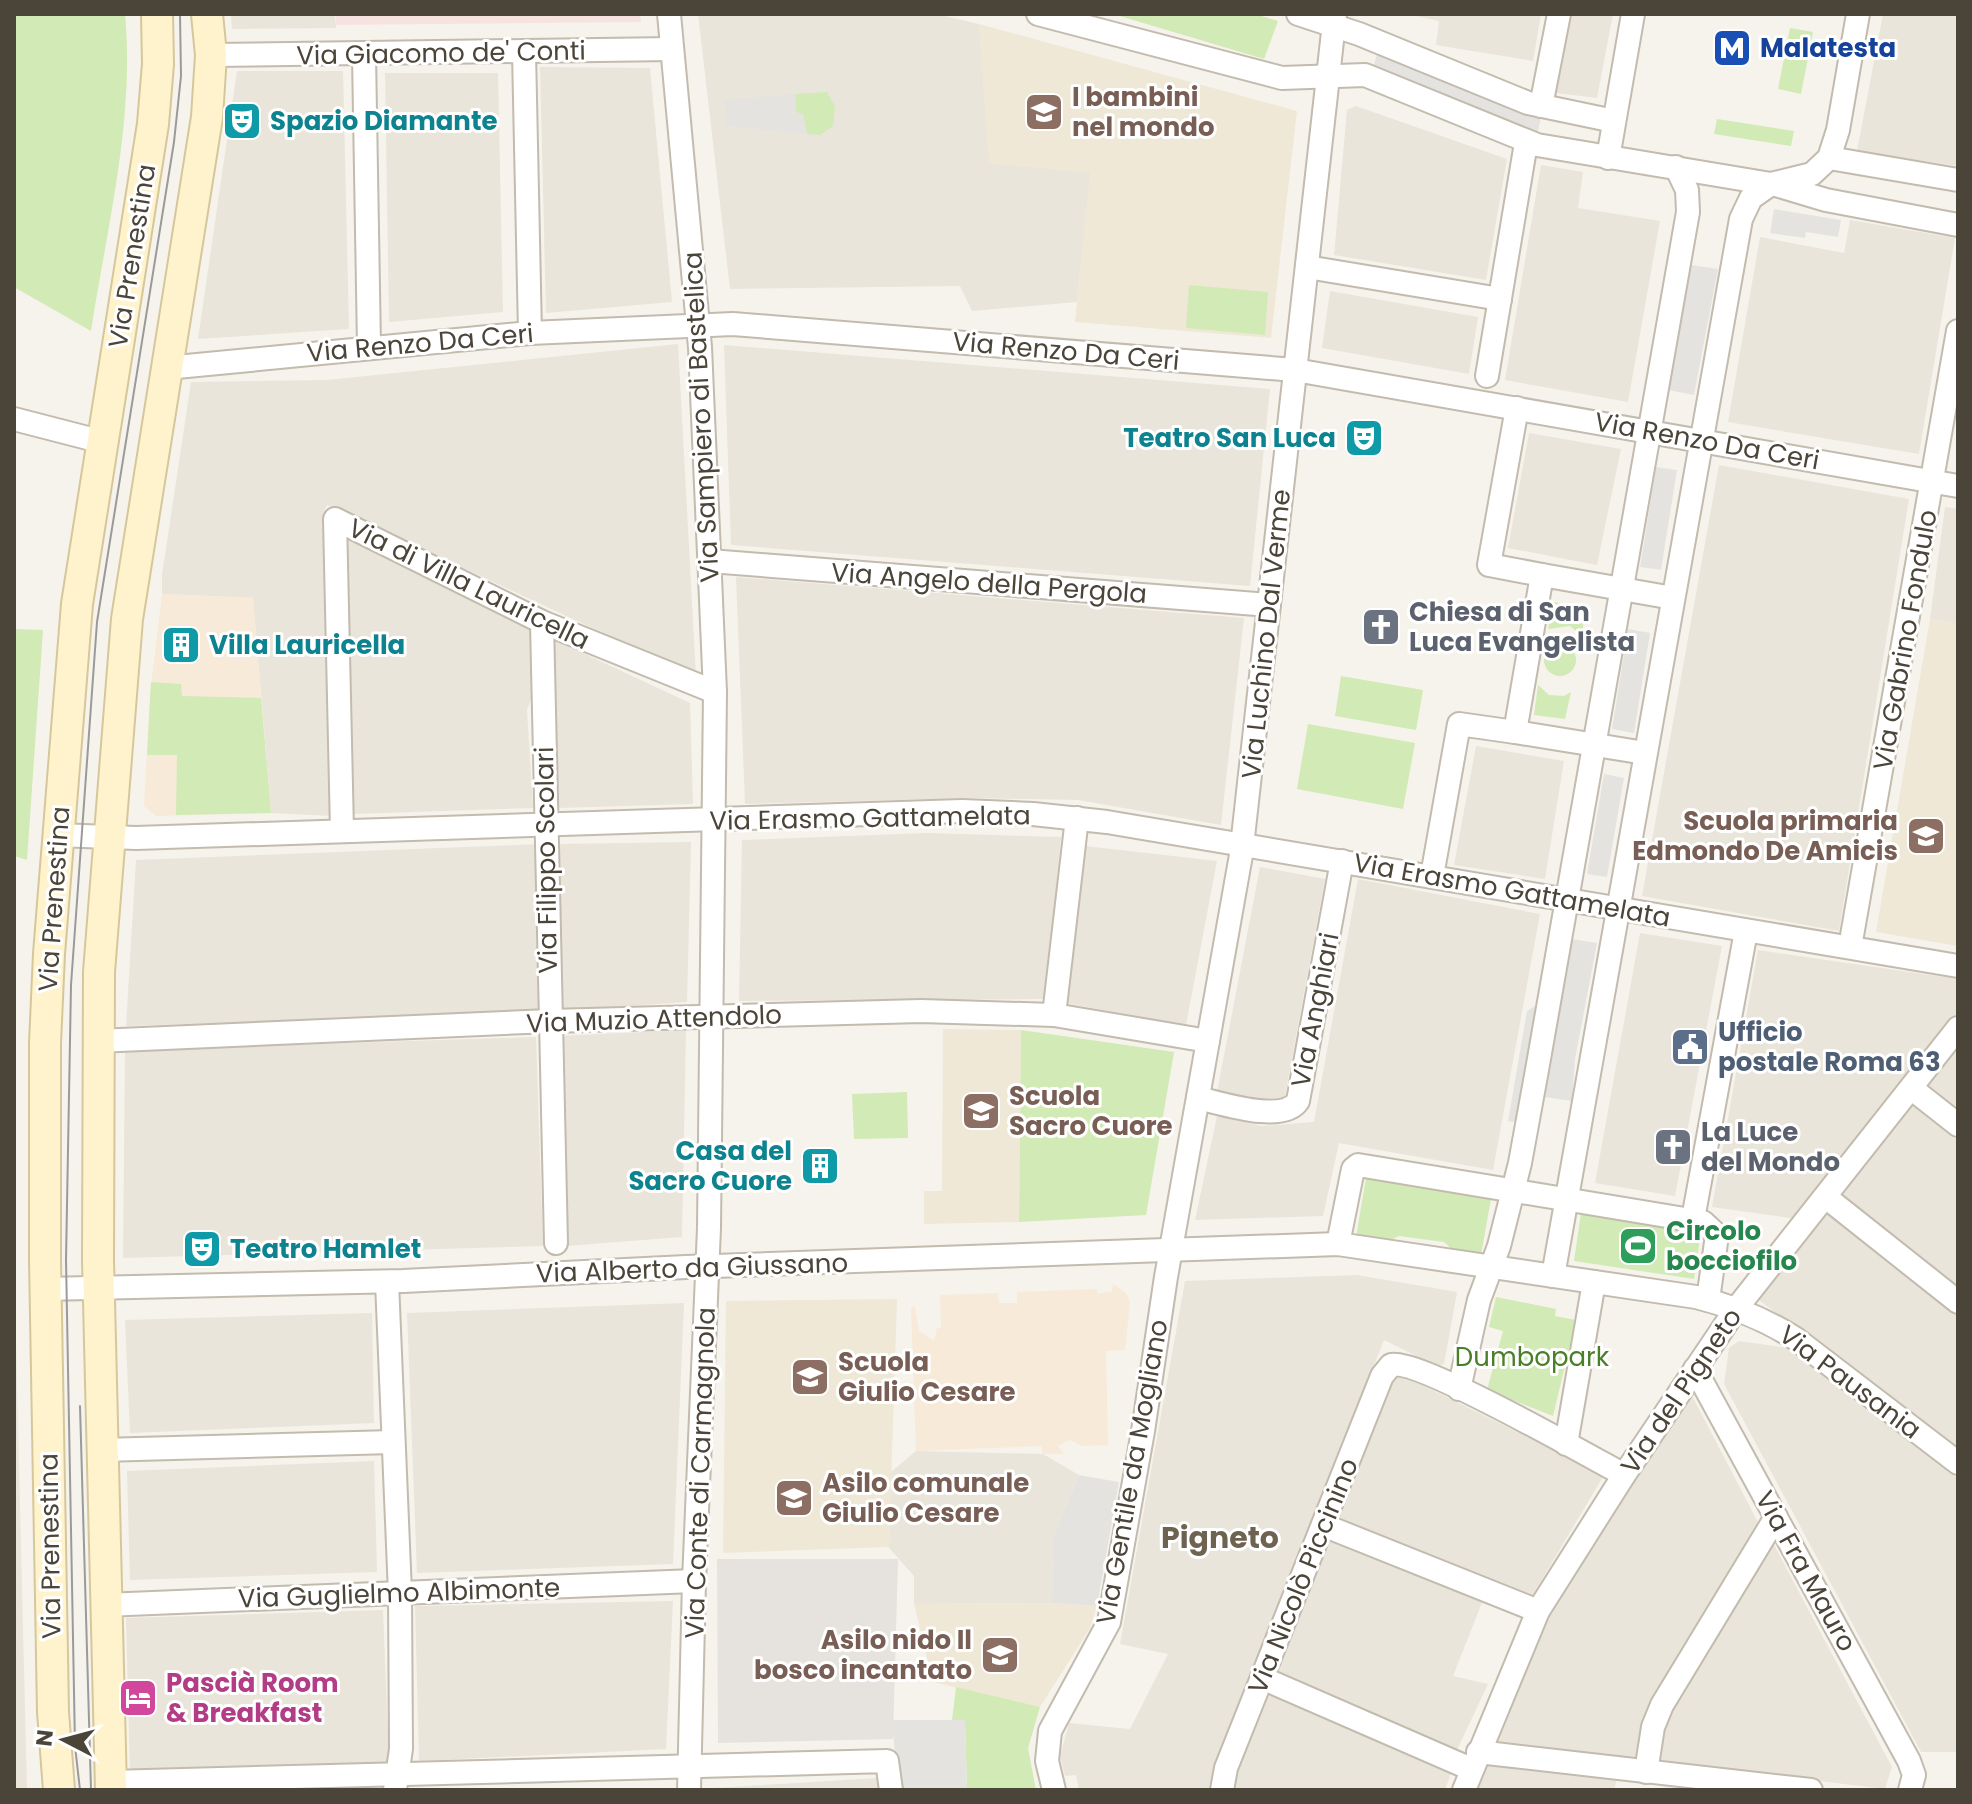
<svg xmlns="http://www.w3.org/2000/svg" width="1972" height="1804" font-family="Poppins,sans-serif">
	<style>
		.residential { fill: #eae5da }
		.commercial { fill: #f7ead8 }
		.industrial { fill: #e6e2dd }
		.education { fill: #efe8d6 }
		.medical { fill: #f6e3e0 }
		.green { fill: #d2eab5 }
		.parking { fill: #e5e3e0 }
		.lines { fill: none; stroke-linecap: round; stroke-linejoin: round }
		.minor-casing { stroke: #c2bbae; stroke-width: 26 }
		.secondary-casing { stroke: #d6c79b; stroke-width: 34 }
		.minor { stroke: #fff; stroke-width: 22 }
		.secondary { stroke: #fff3cd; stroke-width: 30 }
		.tram { stroke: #9a9a9a; stroke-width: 2 }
		.labels { text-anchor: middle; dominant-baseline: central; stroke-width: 6; stroke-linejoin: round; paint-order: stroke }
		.transit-label { font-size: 26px; font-weight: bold; fill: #164399; stroke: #fff; text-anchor: start }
		.street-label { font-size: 26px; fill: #4b4439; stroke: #fff }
		.education-label { font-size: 26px; font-weight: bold; fill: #785e54; stroke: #fff; text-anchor: start }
		.culture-label { font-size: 26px; font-weight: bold; fill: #0d838f; stroke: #fff; text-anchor: start }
		.worship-label { font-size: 26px; font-weight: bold; fill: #5b616d; stroke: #fff; text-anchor: start }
		.service-label { font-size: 26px; font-weight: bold; fill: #4e5e75; stroke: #fff; text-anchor: start }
		.leisure-label { font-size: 26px; font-weight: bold; fill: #27864d; stroke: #fff; text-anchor: start }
		.park-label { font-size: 26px; fill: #4a7f2a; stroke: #fff }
		.hotel-label { font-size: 26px; font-weight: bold; fill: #b23c85; stroke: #fff; text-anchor: start }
		.quarter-label { font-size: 30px; font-weight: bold; fill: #6e6250; stroke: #fff }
	</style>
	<rect width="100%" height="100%" fill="#f6f3ec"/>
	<g class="residential">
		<polygon points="231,14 335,14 336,28 232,29"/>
		<polygon points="698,14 936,14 979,24 990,163 1091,172 1077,302 972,311 960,286 730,289"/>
		<polygon points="1407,14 1541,14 1533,61 1436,45 1439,21"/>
		<polygon points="1570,14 1613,14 1597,98 1556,93"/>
		<polygon points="1883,14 1958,14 1958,166 1857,151"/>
		<polygon points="540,67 650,68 672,302 546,313"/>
		<polygon points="237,71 343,71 349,329 198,339"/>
		<polygon points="385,73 498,73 503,312 389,322"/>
		<polygon points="1356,106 1507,159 1486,280 1334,255 1347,110"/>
		<polygon points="1541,165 1583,172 1578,208 1660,221 1628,402 1505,380"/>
		<polygon points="1850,220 1955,238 1919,454 1728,422 1760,237 1844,253"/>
		<polygon points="1330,291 1478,317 1469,374 1322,348"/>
		<polygon points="678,344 696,676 327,505 323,513 333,816 271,813 253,598 162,594 162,575 191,382 327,380"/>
		<polygon points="724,345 1270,389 1250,586 731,545"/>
		<polygon points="1529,433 1621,449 1597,565 1508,548"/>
		<polygon points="1719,465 1909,499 1839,931 1642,896"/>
		<polygon points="1945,507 1958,509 1958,624 1930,619"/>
		<polygon points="349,536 533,629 533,694 527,710 533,808 353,814 341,541"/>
		<polygon points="736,577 1244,618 1221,825 1078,800 969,798 745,804"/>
		<polygon points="555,640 690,703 693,804 558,808"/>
		<polygon points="1476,746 1564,761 1545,879 1454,865"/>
		<polygon points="928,833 1061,837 1045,999 739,1001 742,840"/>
		<polygon points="691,842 687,1002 558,1011 556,844"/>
		<polygon points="540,844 545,1012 126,1026 136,860"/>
		<polygon points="1085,846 1217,861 1186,1025 1065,1003"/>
		<polygon points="1260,867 1325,879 1284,1101 1217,1092"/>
		<polygon points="1358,879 1540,914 1493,1170 1339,1143 1323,1216 1195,1220 1217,1116 1262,1126 1314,1122"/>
		<polygon points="1640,933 1722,946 1675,1196 1595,1183"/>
		<polygon points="1758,950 1958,979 1958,1011 1804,1220 1712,1207"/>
		<polygon points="686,1030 682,1237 566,1246 558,1036"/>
		<polygon points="536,1037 543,1246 123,1258 125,1050"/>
		<polygon points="1958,1043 1958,1116 1922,1088"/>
		<polygon points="1913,1101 1958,1137 1958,1290 1838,1197"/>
		<polygon points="1826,1209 1958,1315 1958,1452 1755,1297"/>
		<polygon points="1357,1275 1457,1292 1444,1364 1437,1366 1384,1340 1213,1776 1213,1790 1079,1790 1076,1775 1065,1776 1060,1756 1069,1723 1130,1729 1168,1654 1120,1644 1185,1281"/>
		<polygon points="14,1300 15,1300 27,1790 14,1790"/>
		<polygon points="684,1303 673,1564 417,1573 407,1313"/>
		<polygon points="372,1313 374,1423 130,1433 125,1320"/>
		<polygon points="1739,1341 1797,1349 1958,1478 1958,1752 1921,1752 1724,1384 1729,1348"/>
		<polygon points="1394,1371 1604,1475 1531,1598 1337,1522"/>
		<polygon points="1690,1392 1761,1528 1641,1760 1491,1744 1549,1602"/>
		<polygon points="916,1451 1043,1454 1079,1475 1053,1537 1052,1603 914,1604 914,1576 889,1548 891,1472"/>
		<polygon points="374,1461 377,1572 130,1580 127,1471"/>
		<polygon points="1328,1538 1483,1600 1453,1676 1488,1684 1457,1750 1271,1674"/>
		<polygon points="1773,1543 1892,1767 1885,1789 1663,1762 1656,1753 1666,1715 1726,1624"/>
		<polygon points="673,1601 666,1749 419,1761 415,1606"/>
		<polygon points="383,1610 389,1762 130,1773 126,1618"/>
		<polygon points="1266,1692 1452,1770 1445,1790 1231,1790 1231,1776"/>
		<polygon points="1482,1763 1617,1779 1614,1790 1473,1790"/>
		<polygon points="880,1778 882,1790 712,1790 712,1788"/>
	</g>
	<g class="commercial">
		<polygon points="162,594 253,598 271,813 156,816 144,806 150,694"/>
		<polygon points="1113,1284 1126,1293 1130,1303 1125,1350 1106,1351 1108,1445 1081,1446 1070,1440 1058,1446 1064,1454 1043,1454 1041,1446 916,1451 911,1307 915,1307 919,1331 934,1341 937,1328 941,1327 940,1295 998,1293 999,1303 1017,1303 1017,1292 1097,1289 1098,1293 1112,1292"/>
	</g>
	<polygon class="industrial" points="717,1559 898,1559 893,1739 718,1743"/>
	<g class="education">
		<polygon points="979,24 1297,111 1271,338 1075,322 1090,173 989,163"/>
		<polygon points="1930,619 1958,624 1958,946 1876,932"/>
		<polygon points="943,1029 1021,1030 1019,1222 924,1224 924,1191 942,1191"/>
		<polygon points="897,1299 889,1547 723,1553 726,1301"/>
		<polygon points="1052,1603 1097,1606 1090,1628 1040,1707 933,1682 914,1604"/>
	</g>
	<polygon class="medical" points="336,14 640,14 641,22 336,25"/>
	<g class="green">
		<path d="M14 14H125C135 119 107 227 91 331L14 287Z"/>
		<polygon points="1113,14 1255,14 1278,21 1264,59"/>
		<polygon points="1790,28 1813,32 1801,94 1778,89"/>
		<polygon points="827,92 835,107 833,126 820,135 807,134 803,115 796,112 795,94"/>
		<polygon points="1717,119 1794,131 1791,146 1714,134"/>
		<polygon points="1189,285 1268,292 1265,335 1186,328"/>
		<polygon points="1554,602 1585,607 1582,636 1570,626 1548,629"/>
		<polygon points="14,629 43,630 27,860 14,856"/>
		<circle cx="1560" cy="660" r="16"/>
		<polygon points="1341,676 1423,690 1416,730 1335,716"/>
		<polygon points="151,682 181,684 182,696 261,698 271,813 176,815 177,755 147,755"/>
		<polygon points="1538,685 1549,695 1564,696 1571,692 1565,719 1534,715"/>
		<polygon points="1308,724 1415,743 1403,809 1297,789"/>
		<polygon points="1021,1030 1174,1052 1146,1215 1019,1222"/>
		<polygon points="907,1092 908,1138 854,1139 852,1094"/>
		<polygon points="1366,1178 1491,1199 1481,1255 1454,1251 1444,1242 1399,1236 1386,1242 1356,1237"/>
		<polygon points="1581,1213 1701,1232 1694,1279 1574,1261"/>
		<polygon points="1496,1297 1556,1309 1555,1316 1576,1320 1553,1416 1487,1390 1503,1331 1489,1327"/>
		<polygon points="956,1687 1040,1707 1028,1748 1036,1790 967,1790 965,1721 952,1720"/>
	</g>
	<g class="parking">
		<polygon points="1378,49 1542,113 1537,136 1373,70"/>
		<polygon points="795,94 796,112 803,115 807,134 727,126 724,100"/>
		<polygon points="1774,209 1841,220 1838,237 1806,232 1805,238 1770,233"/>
		<polygon points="1691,265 1718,269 1694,395 1668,390"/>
		<polygon points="1656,467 1677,470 1661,570 1640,567"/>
		<polygon points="1628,629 1650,633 1634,733 1612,729"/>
		<polygon points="1604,774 1624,778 1607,877 1587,874"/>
		<polygon points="1572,939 1597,943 1575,1059 1572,1101 1545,1097"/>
		<polygon points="1542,1002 1520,1123 1508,1121 1527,1011"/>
		<polygon points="1079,1475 1119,1482 1097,1606 1052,1603 1053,1537"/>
		<polygon points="892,1720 965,1720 967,1790 898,1790"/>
	</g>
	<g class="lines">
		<g class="minor-casing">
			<g id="minor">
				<polyline points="669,14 700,347 715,692 709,1228 694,1581 689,1790"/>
				<polyline points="1038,14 1282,78 1365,75 1537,145 1771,184 1812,174 1829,158 1838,130 1858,14"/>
				<polyline points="1298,14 1359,34 1528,103 1614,121"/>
				<polyline points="524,52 530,333"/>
				<polyline points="211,55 672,49"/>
				<polyline points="364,55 369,346"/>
				<polyline points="1541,106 1559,14"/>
				<polyline points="1608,158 1633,14"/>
				<polyline points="1829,158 1958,180"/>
				<polyline points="1776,185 1826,200 1958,225"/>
				<polyline points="1307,267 1500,299"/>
				<polyline points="166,368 530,333 733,324 1295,370 1958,486"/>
				<polyline points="1487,376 1526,143"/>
				<polyline points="1517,408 1489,565 1542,575"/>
				<polyline points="14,419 103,442"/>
				<polyline points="710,561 1269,605"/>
				<polyline points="542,622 556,1243"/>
				<polyline points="1645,753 1515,732 1542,575 1673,598"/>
				<polyline points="342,831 335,519 542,622 715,692"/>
				<polyline points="57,835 136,838 962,811 1033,814 1107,822 1958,966"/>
				<polyline points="1432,876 1459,724 1515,732"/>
				<polyline points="1850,947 1958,331"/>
				<polyline points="1054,1015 1077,818"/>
				<polyline points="97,1041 550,1021 921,1011 1054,1015 1208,1041"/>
				<polyline points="1911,1088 1958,1125"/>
				<path d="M1198 1098C1221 1103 1283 1124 1298 1101L1342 861"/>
				<polyline points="1827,1198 1958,1302"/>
				<polyline points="1693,1219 1746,931"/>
				<polyline points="1338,1244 1353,1169 1358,1165 1703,1222 1717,1235 1708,1300"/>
				<polyline points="1553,1276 1741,219 1751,198 1771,184"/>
				<polyline points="387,1282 400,1593 401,1749 395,1790"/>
				<path d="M45 1289 403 1281 686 1267 1338 1244 1696 1297C1732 1306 1765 1319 1796 1339L1958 1463"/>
				<polyline points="1695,1369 1909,1761 1914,1775 1910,1790"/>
				<polyline points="1459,1389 1479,1300 1499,1246 1520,1163 1537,1070 1688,212 1687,190 1676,167"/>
				<polyline points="1566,1444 1594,1282"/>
				<polyline points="101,1450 393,1442"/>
				<polyline points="1323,1525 1538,1611"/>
				<polyline points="104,1605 694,1581"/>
				<polyline points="1262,1678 1471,1769"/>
				<polyline points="1478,1752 1811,1790"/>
				<polyline points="1646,1772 1653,1727 1662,1705 1776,1517"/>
				<polyline points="110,1782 887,1761 891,1790"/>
				<polyline points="1054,1790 1047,1761 1050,1731 1109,1622 1143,1431 1166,1277 1241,855 1335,14"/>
				<path d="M1222 1790 1226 1768 1382 1376 1391 1365C1417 1358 1589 1456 1624 1475"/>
				<polyline points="1464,1790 1538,1611 1624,1475 1736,1309 1958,1028"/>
			</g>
		</g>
		<g class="secondary-casing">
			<g id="secondary">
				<polyline points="59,1790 53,1712 45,1259 45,1043 49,954 77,604 153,124 158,64 157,14"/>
				<polyline points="111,1790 98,1260 99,972 127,619 207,117 211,55 207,14"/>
			</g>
		</g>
		<use href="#minor" class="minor"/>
		<use href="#secondary" class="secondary"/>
		<g class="tram">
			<polyline points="80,1406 91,1790"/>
			<polyline points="80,1790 75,1746 66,1260 71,985 97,622 174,142 181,76 180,14"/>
		</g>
	</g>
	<defs>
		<g id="metro-square" transform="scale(2)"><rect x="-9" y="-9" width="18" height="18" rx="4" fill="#1a4fb4" stroke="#fff"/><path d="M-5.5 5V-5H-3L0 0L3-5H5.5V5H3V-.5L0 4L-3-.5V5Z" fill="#fff"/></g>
		<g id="school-square" transform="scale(2)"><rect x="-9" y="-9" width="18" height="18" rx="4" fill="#8d6e63" stroke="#fff"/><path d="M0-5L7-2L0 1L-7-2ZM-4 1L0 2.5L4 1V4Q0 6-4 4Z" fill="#fff"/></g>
		<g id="theatre-square" transform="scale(2)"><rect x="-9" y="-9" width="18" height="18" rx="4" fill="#0f9aa8" stroke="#fff"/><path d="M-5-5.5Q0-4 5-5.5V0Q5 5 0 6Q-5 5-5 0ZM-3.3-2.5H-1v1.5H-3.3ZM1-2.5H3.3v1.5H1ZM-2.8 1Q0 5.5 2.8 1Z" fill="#fff"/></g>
		<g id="church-square" transform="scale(2)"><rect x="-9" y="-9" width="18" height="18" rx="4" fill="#6b7280" stroke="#fff"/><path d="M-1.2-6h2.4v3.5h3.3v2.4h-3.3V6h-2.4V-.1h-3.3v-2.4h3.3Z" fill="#fff"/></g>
		<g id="building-square" transform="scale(2)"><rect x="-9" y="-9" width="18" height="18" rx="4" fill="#0f9aa8" stroke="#fff"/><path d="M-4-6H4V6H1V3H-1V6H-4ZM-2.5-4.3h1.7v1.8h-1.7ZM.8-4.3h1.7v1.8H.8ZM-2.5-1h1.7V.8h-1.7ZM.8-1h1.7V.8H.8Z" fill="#fff"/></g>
		<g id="civic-square" transform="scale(2)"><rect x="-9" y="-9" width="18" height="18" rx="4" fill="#5c6f8a" stroke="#fff"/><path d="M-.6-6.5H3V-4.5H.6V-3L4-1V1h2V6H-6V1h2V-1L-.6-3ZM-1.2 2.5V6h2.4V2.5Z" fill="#fff"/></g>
		<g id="stadium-square" transform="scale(2)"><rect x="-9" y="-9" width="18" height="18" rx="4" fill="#2e9e5b" stroke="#fff"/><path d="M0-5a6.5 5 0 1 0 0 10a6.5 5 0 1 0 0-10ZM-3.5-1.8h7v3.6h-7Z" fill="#fff"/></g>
		<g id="hotel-square" transform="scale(2)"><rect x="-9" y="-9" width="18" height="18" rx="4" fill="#d1479c" stroke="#fff"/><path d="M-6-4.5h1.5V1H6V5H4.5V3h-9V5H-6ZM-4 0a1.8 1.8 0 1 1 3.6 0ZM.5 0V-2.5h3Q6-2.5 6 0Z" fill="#fff"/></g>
	</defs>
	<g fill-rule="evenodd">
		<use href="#metro-square" x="1732" y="48"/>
		<use href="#school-square" x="1044" y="112"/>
		<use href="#theatre-square" x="242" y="121"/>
		<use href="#theatre-square" x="1364" y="438"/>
		<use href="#church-square" x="1381" y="627"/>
		<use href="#building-square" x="181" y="645"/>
		<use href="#school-square" x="1926" y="836"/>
		<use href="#civic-square" x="1690" y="1047"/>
		<use href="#school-square" x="981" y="1111"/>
		<use href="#church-square" x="1673" y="1147"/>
		<use href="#building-square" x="820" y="1166"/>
		<use href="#stadium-square" x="1638" y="1246"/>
		<use href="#theatre-square" x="202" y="1249"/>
		<use href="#school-square" x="810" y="1377"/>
		<use href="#school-square" x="794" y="1498"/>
		<use href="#school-square" x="1000" y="1655"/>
		<use href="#hotel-square" x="138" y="1698"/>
	</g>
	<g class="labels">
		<g class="transit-label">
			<text x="1760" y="48">Malatesta</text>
		</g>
		<g class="street-label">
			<text transform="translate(441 53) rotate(-1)">Via Giacomo de' Conti</text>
			<text transform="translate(132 256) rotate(-81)">Via Prenestina</text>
			<text transform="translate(420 343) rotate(-5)">Via Renzo Da Ceri</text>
			<text transform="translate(1066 351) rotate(5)">Via Renzo Da Ceri</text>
			<text transform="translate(701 417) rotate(-93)">Via Sampiero di Bastelica</text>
			<text transform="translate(1707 441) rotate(10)">Via Renzo Da Ceri</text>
			<text transform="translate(989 583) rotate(4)">Via Angelo della Pergola</text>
			<text transform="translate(469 584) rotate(26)">Via di Villa Lauricella</text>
			<text transform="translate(1266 634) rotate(-84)">Via Luchino Dal Verme</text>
			<text transform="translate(1905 640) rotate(-80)">Via Gabrino Fondulo</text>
			<text transform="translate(870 818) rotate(-1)">Via Erasmo Gattamelata</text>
			<text transform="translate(546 860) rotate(-91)">Via Filippo Scolari</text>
			<text transform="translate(1512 890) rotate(10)">Via Erasmo Gattamelata</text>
			<text transform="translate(54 899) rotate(-86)">Via Prenestina</text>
			<text transform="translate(1315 1010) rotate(-79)">Via Anghiari</text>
			<text transform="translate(654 1019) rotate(-2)">Via Muzio Attendolo</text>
			<text transform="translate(692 1268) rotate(-2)">Via Alberto da Giussano</text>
			<text transform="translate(1850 1382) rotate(37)">Via Pausania</text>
			<text transform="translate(1681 1391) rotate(-56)">Via del Pigneto</text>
			<text transform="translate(1132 1472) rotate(-80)">Via Gentile da Mogliano</text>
			<text transform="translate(700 1473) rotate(-88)">Via Conte di Carmagnola</text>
			<text transform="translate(50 1546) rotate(-91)">Via Prenestina</text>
			<text transform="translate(1806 1571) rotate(61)">Via Fra Mauro</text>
			<text transform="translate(1303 1576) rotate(-68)">Via Nicolò Piccinino</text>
			<text transform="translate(399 1593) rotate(-2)">Via Guglielmo Albimonte</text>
		</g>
		<g class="education-label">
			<text x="1072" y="97">I bambini<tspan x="1072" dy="30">nel mondo</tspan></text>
			<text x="1898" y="821" text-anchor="end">Scuola primaria<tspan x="1898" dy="30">Edmondo De Amicis</tspan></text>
			<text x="1009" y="1096">Scuola<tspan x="1009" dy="30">Sacro Cuore</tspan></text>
			<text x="838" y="1362">Scuola<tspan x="838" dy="30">Giulio Cesare</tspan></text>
			<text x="822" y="1483">Asilo comunale<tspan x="822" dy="30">Giulio Cesare</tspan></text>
			<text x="972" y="1640" text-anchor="end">Asilo nido Il<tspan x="972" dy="30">bosco incantato</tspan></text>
		</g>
		<g class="culture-label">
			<text x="270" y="121">Spazio Diamante</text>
			<text x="1336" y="438" text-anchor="end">Teatro San Luca</text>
			<text x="209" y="645">Villa Lauricella</text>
			<text x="792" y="1151" text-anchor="end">Casa del<tspan x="792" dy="30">Sacro Cuore</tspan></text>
			<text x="230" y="1249">Teatro Hamlet</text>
		</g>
		<g class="worship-label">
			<text x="1409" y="612">Chiesa di San<tspan x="1409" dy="30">Luca Evangelista</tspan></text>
			<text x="1701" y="1132">La Luce<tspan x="1701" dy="30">del Mondo</tspan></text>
		</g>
		<g class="service-label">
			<text x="1718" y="1032">Ufficio<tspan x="1718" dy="30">postale Roma 63</tspan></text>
		</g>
		<g class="leisure-label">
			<text x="1666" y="1231">Circolo<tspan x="1666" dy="30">bocciofilo</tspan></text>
		</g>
		<g class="park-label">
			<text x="1532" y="1357">Dumbopark</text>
		</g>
		<g class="hotel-label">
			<text x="166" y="1683">Pascià Room<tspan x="166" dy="30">&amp; Breakfast</tspan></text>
		</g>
		<g class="quarter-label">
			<text x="1220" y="1537">Pigneto</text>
		</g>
	</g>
	<rect width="1972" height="1804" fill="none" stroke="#4b4439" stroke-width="32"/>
	<g transform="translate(64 1740) rotate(276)" stroke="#ffffff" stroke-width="6" paint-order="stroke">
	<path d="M0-6L14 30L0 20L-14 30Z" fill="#4b4439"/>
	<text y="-12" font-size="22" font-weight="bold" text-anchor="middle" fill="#4b4439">N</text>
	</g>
</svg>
